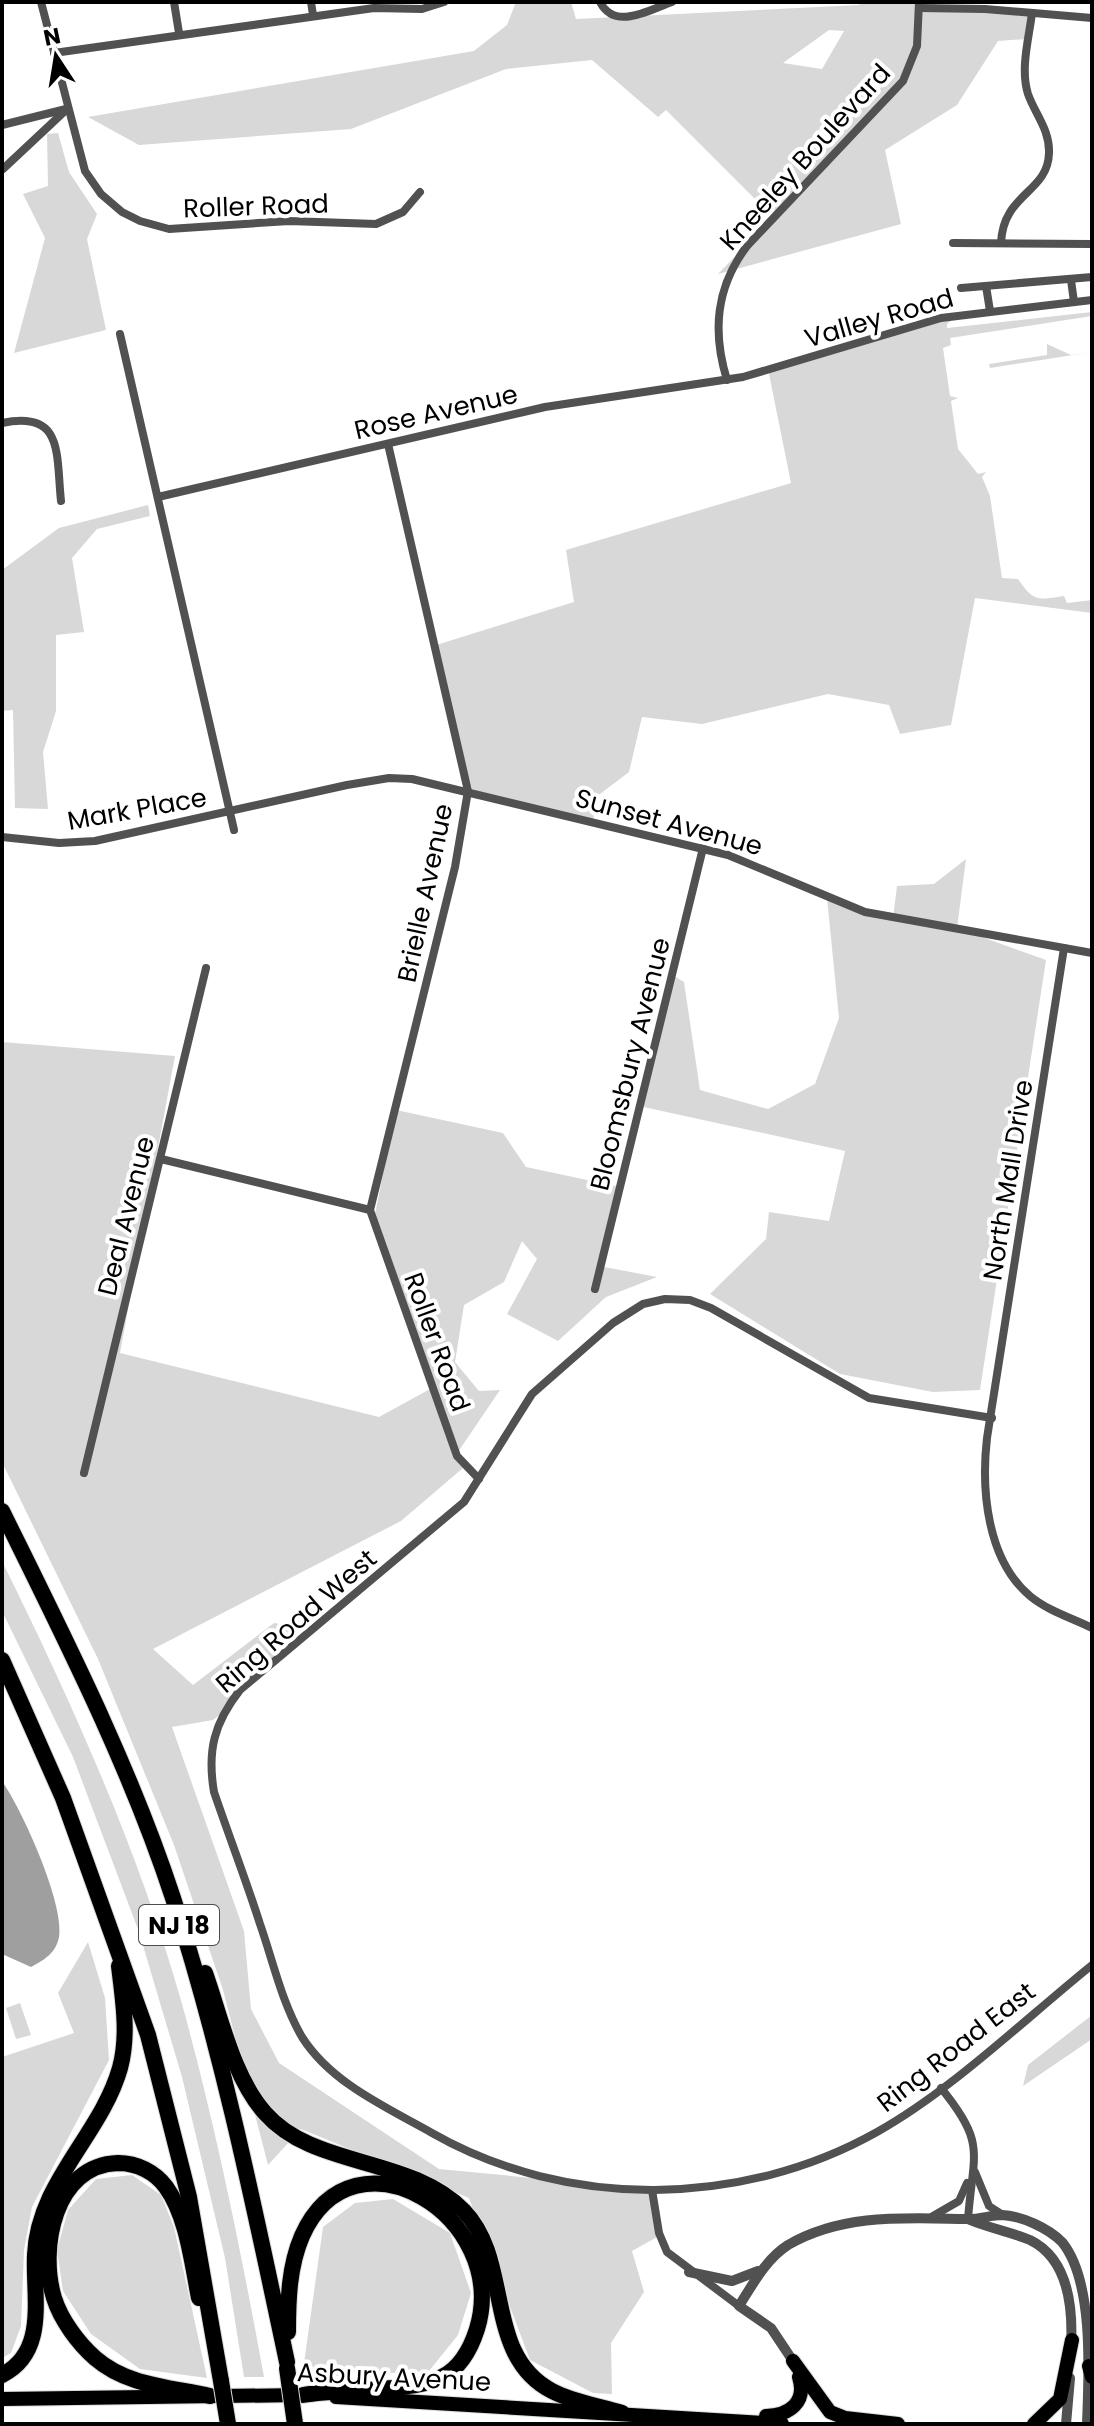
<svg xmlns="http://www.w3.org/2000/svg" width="1094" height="2426" font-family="Poppins,sans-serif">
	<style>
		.green { fill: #d8d8d8; fill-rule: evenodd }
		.water { fill: #9f9f9f }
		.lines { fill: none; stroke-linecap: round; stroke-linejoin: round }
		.primary-casing { stroke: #dbdbdb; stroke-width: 16 }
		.trunk-casing { stroke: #dbdbdb; stroke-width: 16 }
		.motorway-casing { stroke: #dbdbdb; stroke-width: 18 }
		.minor { stroke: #515151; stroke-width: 8 }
		.tertiary { stroke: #515151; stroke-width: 10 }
		.primary { stroke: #000; stroke-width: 14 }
		.trunk { stroke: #000; stroke-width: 14 }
		.motorway { stroke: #000; stroke-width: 16 }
		.motorway-bridge-casing { stroke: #dbdbdb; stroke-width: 18; stroke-linecap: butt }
		.motorway-bridge { stroke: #000; stroke-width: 16 }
		.labels { text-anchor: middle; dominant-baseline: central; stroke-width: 8; stroke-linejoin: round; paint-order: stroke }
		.shield { fill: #fff; stroke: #4c4c4c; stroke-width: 2 }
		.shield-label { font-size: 24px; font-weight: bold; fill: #000 }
		.street-label { font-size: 26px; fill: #000; stroke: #fff }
	</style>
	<rect width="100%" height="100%" fill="#fff"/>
	<g class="green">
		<path d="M516 2H571L576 19 859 5 861 2H936V5L1033 13 1026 39 998 41 957 105 885 150 901 224 718 274 773 217 666 110 658 117 592 60 506 69 351 129 139 145 88 117 474 51 507 25ZM829 30 844 31 822 69 783 63Z"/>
		<polygon points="58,133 69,172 97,214 87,239 106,330 14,353 45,238 23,194 48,186 47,134"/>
		<path d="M1092 312V316L950 338 951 345 943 348 950 396 958 398 951 401 958 449 978 474 986 472 982 477 990 496 1002 578 1018 579C1034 602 1037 600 1064 596L1067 603 1092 600V613L975 598 951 725 900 734 889 705 828 694 702 724 642 717 629 772 600 794 593 820 473 792 433 646 574 602 566 550 791 483 768 369 960 314 947 324V328Z"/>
		<polygon points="1047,344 1071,355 1092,352 990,368 989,364 1047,355"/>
		<polygon points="148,505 150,516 97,529 72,558 84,632 56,635 56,711 43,752 48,809 15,808 13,710 2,711 2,570 59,528"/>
		<polygon points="966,859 957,928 1046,960 980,1390 933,1392 840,1374 710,1294 766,1239 769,1212 829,1221 845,1151 639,1106 671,974 684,982 700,1090 768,1109 815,1084 839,1018 827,898 893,918 897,886 934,884"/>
		<polygon points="2,1042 175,1056 120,1353 379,1417 432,1388 374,1219 396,1110 503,1133 526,1167 620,1187 599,1266 657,1277 606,1297 558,1341 507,1314 537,1259 522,1241 504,1282 464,1305 455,1362 479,1391 500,1390 458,1452 463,1468 401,1521 153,1649 193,1685 274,1623 300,1627 222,1713 213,1720 172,1727 244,1931 251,2009 279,2063 439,2169 656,2190 659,2236 632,2251 644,2292 611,2343 612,2394 593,2393 530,2360 469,2198 301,2129 268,2165 223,1990 174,1845 98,1659 2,1462"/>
		<path d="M2 1561C72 1703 139 1851 182 2004 216 2127 241 2251 264 2377H244L225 2258 182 2077 139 1932 73 1757 2 1611Z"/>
		<polygon points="88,1942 105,1998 109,2060 32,2207 24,2250 21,2326 11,2353 2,2358 2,2057 74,2033 58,1993"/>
		<polygon points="20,2003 31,2035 16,2039 6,2008"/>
		<polygon points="1092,2015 1092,2039 1023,2086 1028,2065"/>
		<polygon points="132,2175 161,2195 174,2227 207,2378 140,2369 91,2334 63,2291 57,2250 68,2210 96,2179"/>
		<polygon points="393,2199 450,2233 471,2293 458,2335 429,2371 302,2378 323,2227 355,2203"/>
	</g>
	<path class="water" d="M2 1781C22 1810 64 1902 59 1937 56 1953 44 1960 31 1967L2 1954Z"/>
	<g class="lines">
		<g class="primary-casing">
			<g id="primary">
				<polyline points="793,2361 830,2412 845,2418 898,2424"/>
				<polyline points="1089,2366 1092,2377"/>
				<polyline points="336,2397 782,2424"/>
				<path d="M766 2416C790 2415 807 2402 799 2377"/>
				<polyline points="1034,2424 1060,2399 1072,2340"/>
			</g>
		</g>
		<g class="trunk-casing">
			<polyline id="trunk" points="2,2399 301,2395"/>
		</g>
		<g class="motorway-casing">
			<g id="motorway">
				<path d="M2 1511C64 1637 129 1764 173 1898 222 2050 254 2206 287 2362"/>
				<polyline points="2,1660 63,1798 148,2035 189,2197 221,2381"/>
				<path d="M205 1973C221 2018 233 2077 265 2113 314 2169 409 2155 464 2211 513 2262 483 2355 552 2391 573 2402 599 2406 622 2413"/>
				<path d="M199 2298C192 2263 187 2216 166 2187 155 2172 137 2163 118 2163 54 2165 39 2249 54 2298 61 2320 78 2343 95 2358 127 2386 170 2387 210 2396"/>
				<path d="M288 2332C288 2300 289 2266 302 2236 354 2120 511 2217 477 2329 471 2348 460 2368 442 2377 410 2393 342 2388 303 2395"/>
				<path d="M2 2375C48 2352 33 2297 35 2255 38 2182 101 2135 120 2068 129 2035 123 2000 119 1966"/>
			</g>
		</g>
		<g class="minor">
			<polyline points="41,2 85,171 101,194 122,212 140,221 169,229 289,221 376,224 403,212 420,192"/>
			<polyline points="174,2 179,33"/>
			<polyline points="311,2 313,15"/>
			<path d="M600 2C615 31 649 10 672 2"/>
			<polyline points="919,8 985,9 1092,18"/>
			<polyline points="54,53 374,8 422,9 444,2"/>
			<polyline points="2,125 66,109"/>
			<polyline points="3,169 67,109"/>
			<polyline points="953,243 1092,244"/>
			<path d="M1001 243C1003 193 1048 193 1049 153 1050 130 1035 114 1028 94 1020 69 1029 38 1032 13"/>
			<polyline points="1071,280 1074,302"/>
			<polyline points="986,286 990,311"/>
			<polyline points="961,288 1092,277"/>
			<polyline points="120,334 234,830"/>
			<path d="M727 380C712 331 716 287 747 246L903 81 917 46 919 2"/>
			<path d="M2 423C64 410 56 454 61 501"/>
			<polyline points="158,497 545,407 743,377 941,318 1092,300"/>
			<polyline points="2,837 59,843 95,841 347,785 389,778 412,779 728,855 865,912 1092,953"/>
			<path d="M1064 948 987 1438C981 1490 987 1560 1030 1596 1048 1611 1072 1618 1092 1628"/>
			<polyline points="161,1159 370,1210"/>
			<polyline points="370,1210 455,867 468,791 388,444"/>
			<polyline points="370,1210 457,1456 479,1479"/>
			<polyline points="595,1289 703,848"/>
			<path d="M992 1418 869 1398 711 1308 690 1300 665 1299 643 1304 613 1323 532 1394 464 1502 240 1690C214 1723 207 1751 214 1792 229 1836 246 1880 260 1924 273 1961 282 2003 302 2037 331 2083 386 2107 432 2133 567 2210 742 2208 877 2132 952 2090 1025 2019 1092 1965"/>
			<polyline points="84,1473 206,968"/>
			<path d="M941 2088C987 2144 973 2152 968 2219"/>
			<polyline points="975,2172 989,2206 1003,2215"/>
			<polyline points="652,2190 659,2233 667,2252 739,2306"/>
			<polyline points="933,2216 959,2201 967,2183"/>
		</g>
		<g class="tertiary">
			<path d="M970 2220C989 2228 1011 2232 1030 2240 1069 2259 1073 2309 1071 2346"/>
			<polyline points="689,2272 732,2281 758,2271"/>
			<path d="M793 2361 771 2328 739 2306C753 2284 766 2259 788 2245 843 2213 906 2218 966 2219 978 2220 990 2215 1002 2215 1022 2216 1048 2228 1062 2242 1094 2281 1089 2373 1087 2424"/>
			<polyline points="1066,2424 1070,2378"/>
		</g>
		<use href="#primary" class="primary"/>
		<use href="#trunk" class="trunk"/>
		<use href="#motorway" class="motorway"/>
		<g class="motorway-bridge-casing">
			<g id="motorway-bridge">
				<polyline points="287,2368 295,2424"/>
				<polyline points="221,2381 228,2424"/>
			</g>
		</g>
		<use href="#motorway-bridge" class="motorway-bridge"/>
	</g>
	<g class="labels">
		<rect class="shield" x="139" y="1905" width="80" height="40" rx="6"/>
		<g class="shield-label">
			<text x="179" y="1925">NJ 18</text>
		</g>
		<g class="street-label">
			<text transform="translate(805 157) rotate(-48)">Kneeley Boulevard</text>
			<text transform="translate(256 206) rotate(-2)">Roller Road</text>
			<text transform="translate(879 318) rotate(-16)">Valley Road</text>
			<text transform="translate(436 412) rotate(-13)">Rose Avenue</text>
			<text transform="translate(137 809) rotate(-10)">Mark Place</text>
			<text transform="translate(669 822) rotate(15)">Sunset Avenue</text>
			<text transform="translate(425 893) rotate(-78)">Brielle Avenue</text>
			<text transform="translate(630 1064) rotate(-76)">Bloomsbury Avenue</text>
			<text transform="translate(1008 1180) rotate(-81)">North Mall Drive</text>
			<text transform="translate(126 1216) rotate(-76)">Deal Avenue</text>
			<text transform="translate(437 1342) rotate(70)">Roller Road</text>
			<text transform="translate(296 1621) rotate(-41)">Ring Road West</text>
			<text transform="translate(956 2047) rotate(-38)">Ring Road East</text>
			<text transform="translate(394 2377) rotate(3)">Asbury Avenue</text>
		</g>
	</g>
	<rect width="1094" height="2426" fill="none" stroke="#000000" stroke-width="8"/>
	<g transform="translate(56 56) rotate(348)" stroke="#ffffff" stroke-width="6" paint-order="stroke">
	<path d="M0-6L14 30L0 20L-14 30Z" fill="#000000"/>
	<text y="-12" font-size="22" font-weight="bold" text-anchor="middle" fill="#000000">N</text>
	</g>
</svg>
